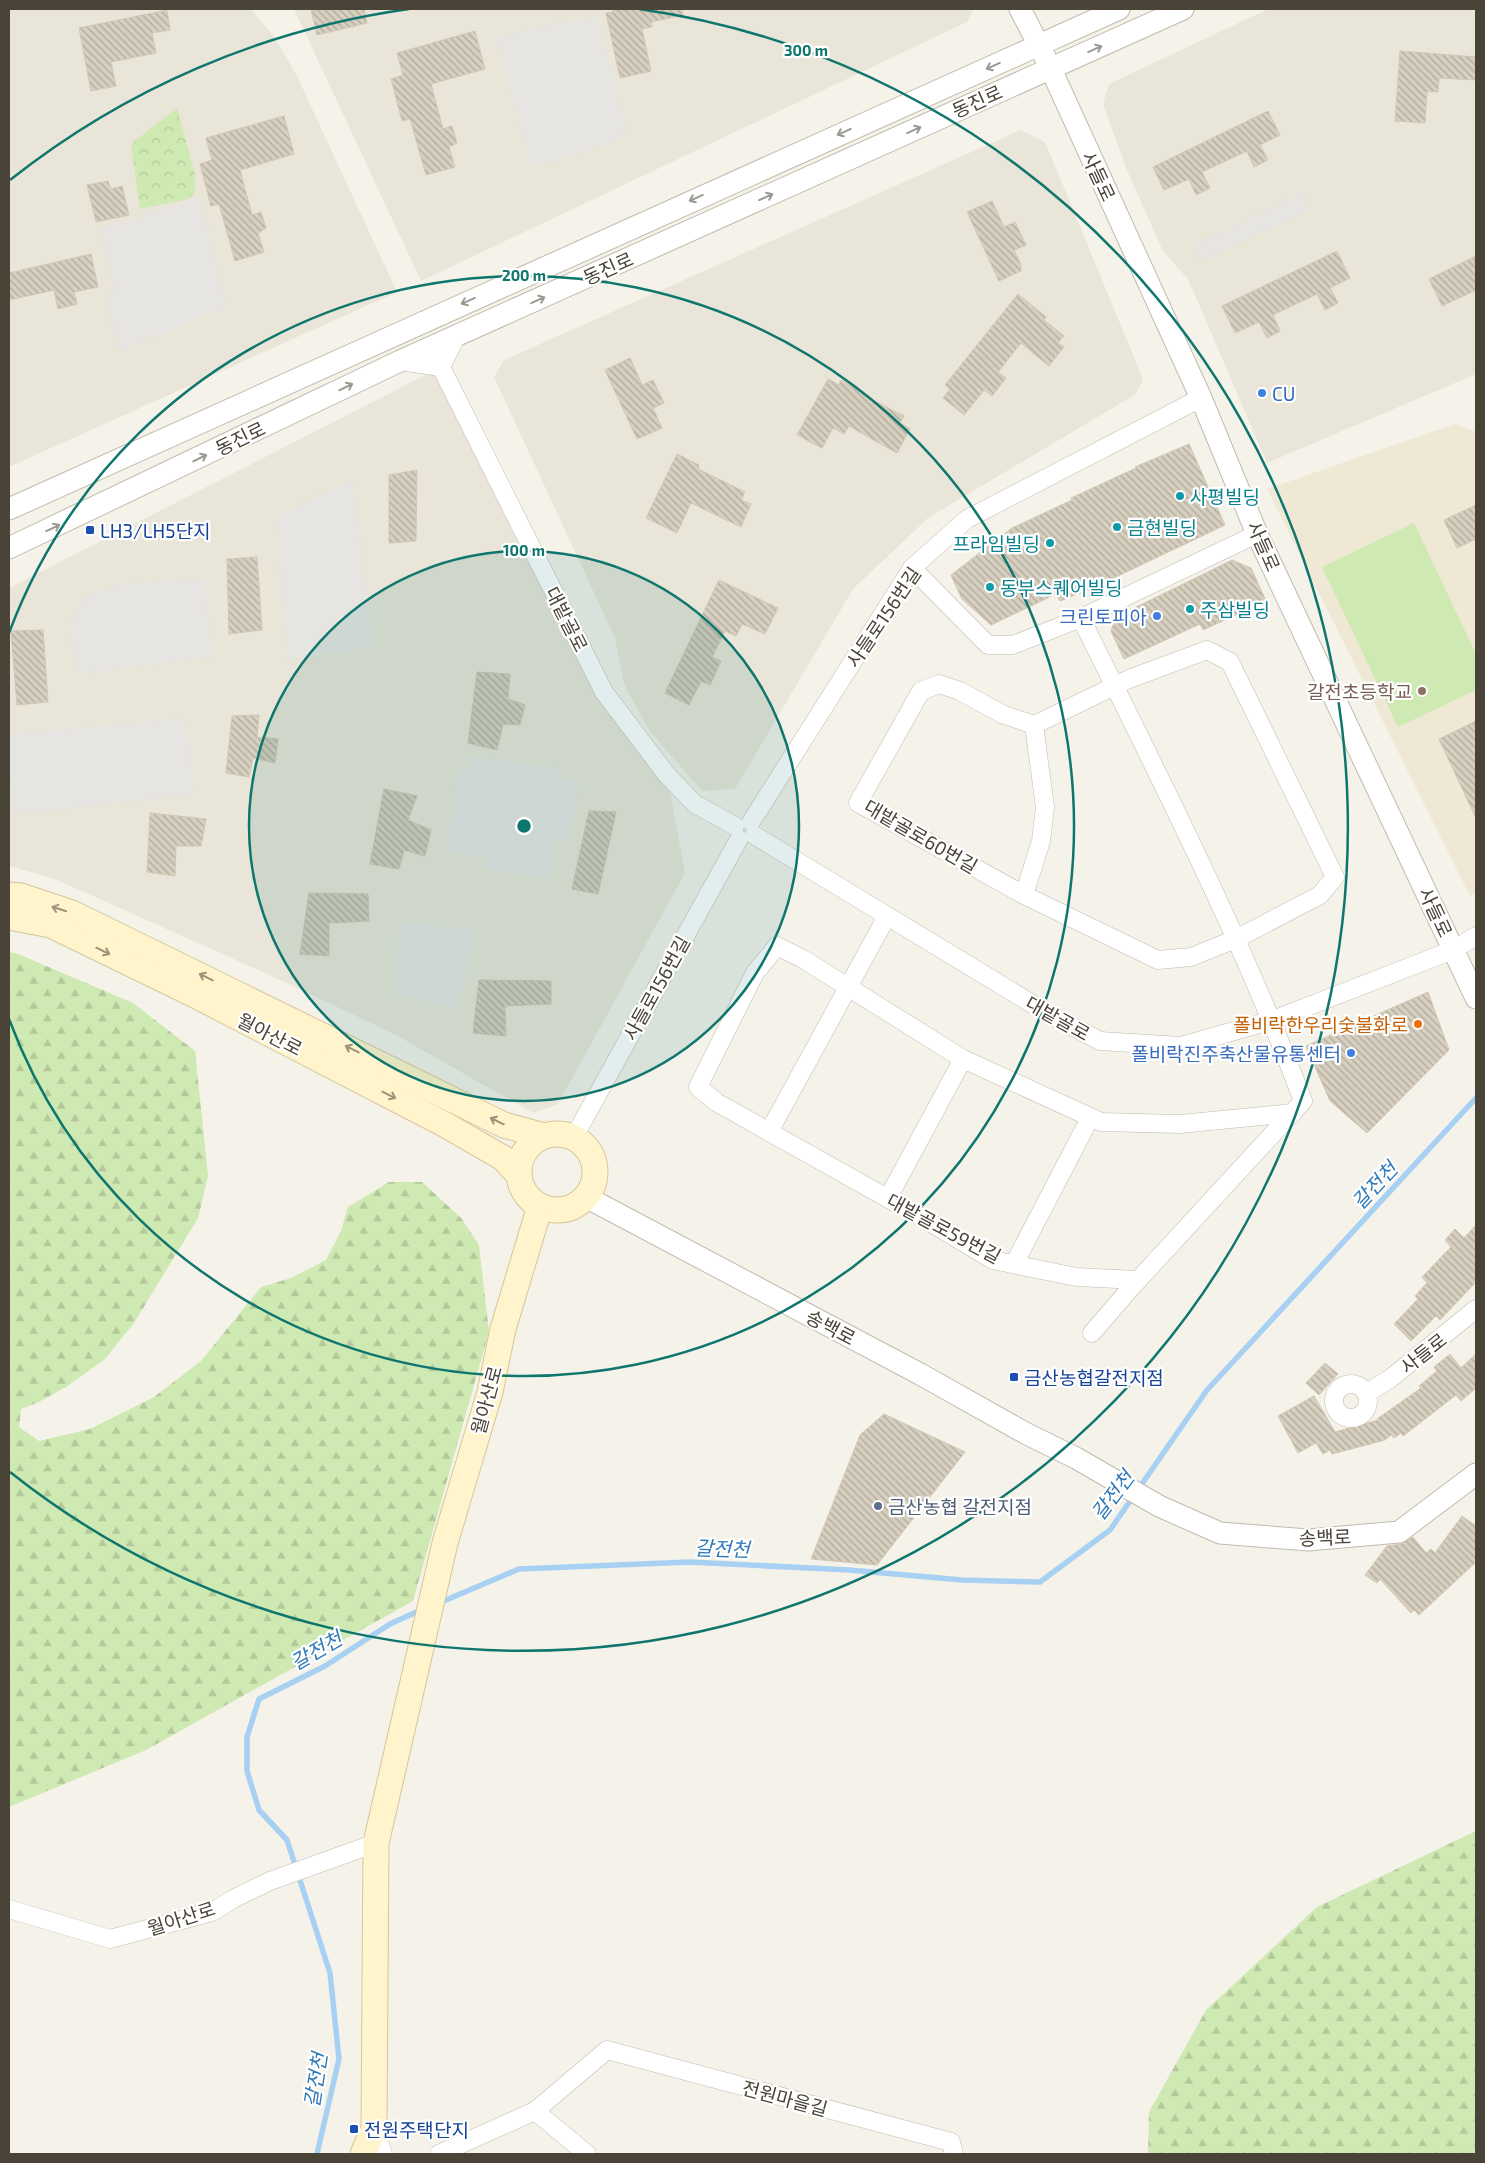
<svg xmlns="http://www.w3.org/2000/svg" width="1485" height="2163" font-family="'Exo 2','Noto Sans KR',sans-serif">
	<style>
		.residential { fill: #e9e5d8 }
		.education { fill: #eee8d4 }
		.forest { fill: url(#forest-firs) }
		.park { fill: url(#park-crowns) }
		.garden { fill: #cfe9b3 }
		.parking { fill: #e7e5e2 }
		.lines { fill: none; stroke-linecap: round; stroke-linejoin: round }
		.stream { stroke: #a7d0f2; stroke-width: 5.5 }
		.building { fill: url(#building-back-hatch); stroke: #d2c7b3 }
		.minor-casing { stroke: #c1bbad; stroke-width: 19 }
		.tertiary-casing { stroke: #c1bbad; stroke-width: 23 }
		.secondary-casing { stroke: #d5c79a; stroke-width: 27 }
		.minor { stroke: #fff; stroke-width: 18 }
		.tertiary { stroke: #fff; stroke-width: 21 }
		.secondary { stroke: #fff4cb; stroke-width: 25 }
		.oneway { stroke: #9b9892 }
		.oneway2 { stroke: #9b937a }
		.ring { fill: none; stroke: #0f766e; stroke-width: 2.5 }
		.shop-dot { fill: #3f7fe0; stroke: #fff; stroke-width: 2 }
		.culture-dot { fill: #0f9aa8; stroke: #fff; stroke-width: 2 }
		.transit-dot { fill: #1a4fb4; stroke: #fff; stroke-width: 2 }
		.education-dot { fill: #8d6e63; stroke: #fff; stroke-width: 2 }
		.food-dot { fill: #e8710a; stroke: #fff; stroke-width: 2 }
		.service-dot { fill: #5c6f8a; stroke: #fff; stroke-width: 2 }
		.labels { text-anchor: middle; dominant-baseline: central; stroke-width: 4.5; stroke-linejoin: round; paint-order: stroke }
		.street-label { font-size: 19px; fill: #4a4338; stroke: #fff }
		.shop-label { font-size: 19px; fill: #366cbe; stroke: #fff; text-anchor: end }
		.culture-label { font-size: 19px; fill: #0d838f; stroke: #fff; text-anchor: start }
		.transit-label { font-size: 19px; fill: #164399; stroke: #fff; text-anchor: start }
		.education-label { font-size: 19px; fill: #785e54; stroke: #fff; text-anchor: end }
		.food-label { font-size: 19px; fill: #c56008; stroke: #fff; text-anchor: end }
		.service-label { font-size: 19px; fill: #4e5e75; stroke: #fff; text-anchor: start }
		.water-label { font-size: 20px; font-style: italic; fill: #2f79b8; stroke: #fff }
		.centre { fill: #0f766e; stroke: #fff; stroke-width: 2.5 }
		.ring-label { font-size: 15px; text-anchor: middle; font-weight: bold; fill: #0f766e; stroke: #fff; stroke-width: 4.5; stroke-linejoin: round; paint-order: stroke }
	</style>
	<defs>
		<pattern id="forest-firs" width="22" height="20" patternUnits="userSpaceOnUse" patternTransform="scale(1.25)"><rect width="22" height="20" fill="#cfe9b3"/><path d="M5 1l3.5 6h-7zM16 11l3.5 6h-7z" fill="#b3c99b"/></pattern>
		<pattern id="park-crowns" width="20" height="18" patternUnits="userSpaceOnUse" patternTransform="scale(1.25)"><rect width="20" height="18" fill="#cfe9b3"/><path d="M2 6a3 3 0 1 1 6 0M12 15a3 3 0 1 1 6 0" fill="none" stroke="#b3c99b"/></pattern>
		<pattern id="building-back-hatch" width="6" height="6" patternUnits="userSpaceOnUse" patternTransform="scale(1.25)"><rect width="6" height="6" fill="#d7cfbf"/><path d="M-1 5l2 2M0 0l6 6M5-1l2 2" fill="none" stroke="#b0aa9c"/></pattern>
	</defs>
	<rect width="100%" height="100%" fill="#f5f2ea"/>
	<g class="residential">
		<polygon points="9,9 251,9 275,38 296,74 397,292 9,467"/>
		<polygon points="294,9 974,9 967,22 421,281"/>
		<polygon points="1268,9 1476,9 1476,374 1267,463 1188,279 1163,251 1127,170 1103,104 1109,84"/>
		<polygon points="1021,130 1045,142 1143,379 1136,394 928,518 853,589 735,789 702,791 649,730 624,684 615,638 494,377 504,360"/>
		<polygon points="441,367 604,692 667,775 685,873 558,1104 533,1113 396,1035 287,983 55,879 9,866 9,588"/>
	</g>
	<polygon class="education" points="1455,424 1476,432 1476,893 1470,896 1267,489"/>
	<g class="forest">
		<polygon points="9,952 18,954 133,1003 195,1051 208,1176 198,1218 134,1323 105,1359 66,1387 39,1402 21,1409 19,1427 39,1441 90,1429 154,1397 201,1361 261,1287 291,1278 326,1260 341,1231 348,1207 389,1182 422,1182 461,1218 479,1245 489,1332 413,1601 146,1750 9,1807"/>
		<polygon points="1476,1831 1476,2154 1148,2154 1149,2112 1206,2010 1317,1907"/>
	</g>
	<polygon class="park" points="177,108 195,174 195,193 188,199 140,209 131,144"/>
	<polygon class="garden" points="1414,523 1476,654 1476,690 1398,727 1322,567"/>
	<g class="parking">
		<polygon points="597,16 627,132 605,145 531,168 496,36"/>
		<polygon points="1302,193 1309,209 1201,261 1194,245"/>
		<polygon points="200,198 226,307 119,351 106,296 114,289 101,229"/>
		<polygon points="352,479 374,646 288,661 275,517"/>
		<polygon points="204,578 212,657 78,674 68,625 85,597 118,584"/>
		<polygon points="187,718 194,794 12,815 9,734"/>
		<polygon points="470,757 558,768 560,779 578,781 570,841 555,839 550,877 484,869 485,857 447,853 458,770 468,771"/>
		<polygon points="399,922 475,931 457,1008 395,994"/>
	</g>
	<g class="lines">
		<g class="stream">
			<polyline points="439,1603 519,1569 690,1562 849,1570 962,1580 1040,1582 1110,1530 1207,1390 1476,1098"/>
			<polyline points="317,2154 339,2059 330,1973 287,1840 259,1810 247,1771 247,1737 259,1699 325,1666 390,1624 421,1610"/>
		</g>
	</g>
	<g class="building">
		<polygon points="311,9 364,9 367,23 317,35"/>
		<polygon points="613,9 682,9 683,15 651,22 652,27 642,29 651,71 620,78 606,13 613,12"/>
		<polygon points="167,10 170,30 152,33 156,53 111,62 116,86 91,91 79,28"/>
		<polygon points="475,31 485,69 431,84 443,129 452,126 457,143 449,147 455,167 426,175 410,119 402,121 391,79 403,75 397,53"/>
		<polygon points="1400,51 1476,57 1476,80 1439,78 1438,92 1427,91 1425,123 1395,121"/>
		<polygon points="1268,111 1280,135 1260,145 1268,160 1254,167 1247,151 1202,172 1210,188 1196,195 1189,179 1164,190 1153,167"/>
		<polygon points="284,116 294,154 240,170 252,215 261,212 266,228 258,233 264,252 235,261 219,204 211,206 200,164 212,160 206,138"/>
		<polygon points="108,181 111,189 122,186 129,215 96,222 87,185"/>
		<polygon points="992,201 1004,227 1015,222 1026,245 1014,250 1021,265 1021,271 999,281 967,212"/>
		<polygon points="1337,251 1350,278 1330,288 1338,303 1325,310 1317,294 1273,315 1280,331 1267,338 1259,322 1235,333 1222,306"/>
		<polygon points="91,254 98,287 74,292 77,304 58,309 54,290 9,300 9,273"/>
		<polygon points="1476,256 1476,290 1442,306 1429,279"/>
		<polygon points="1018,294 1046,317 1044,320 1064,336 1058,343 1064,347 1049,366 1021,343 998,372 1006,378 992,396 984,390 964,415 943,398 950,389 945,385"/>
		<polygon points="630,358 642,385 653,380 664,403 653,408 662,428 637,439 605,370"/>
		<polygon points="828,379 839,385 841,380 860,391 859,393 904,416 900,423 910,429 897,453 849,426 844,434 833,428 822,448 797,435"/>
		<polygon points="1189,444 1225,525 1099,585 1060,601 1056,594 991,625 962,599 951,575 1012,528 1072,500 1071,498 1136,468 1135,467"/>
		<polygon points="677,454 699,465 698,469 745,492 741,500 751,504 741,527 691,503 677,533 646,518"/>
		<polygon points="417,470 416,541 389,543 389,475"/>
		<polygon points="1476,505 1476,539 1457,548 1444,520"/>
		<polygon points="257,557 262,630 229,634 227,559"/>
		<polygon points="1232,560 1251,568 1266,601 1203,630 1200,624 1124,659 1111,631 1116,617"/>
		<polygon points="719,580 778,608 765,634 742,624 736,636 725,631 712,657 721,661 710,685 701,681 689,705 665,693"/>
		<polygon points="43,630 48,702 17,705 11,631"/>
		<polygon points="477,672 510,674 508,699 525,705 520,725 503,724 497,750 468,743"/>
		<polygon points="259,715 257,737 278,739 275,763 253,758 249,777 226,773 232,716"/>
		<polygon points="1476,721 1476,818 1439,739"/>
		<polygon points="384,789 417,796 408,820 431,830 425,856 404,850 399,869 370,864"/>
		<polygon points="589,811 616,812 598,894 572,889"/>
		<polygon points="150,813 206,819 201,846 176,846 175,876 147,872"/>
		<polygon points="309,893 368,894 369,921 329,923 329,956 300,954"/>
		<polygon points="479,980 551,981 551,1004 505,1006 506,1036 473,1033"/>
		<polygon points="1428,992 1449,1050 1367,1133 1330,1101 1306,1046"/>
		<polygon points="1476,1225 1476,1282 1440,1320 1436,1316 1411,1341 1394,1324 1418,1299 1415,1296 1427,1283 1422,1277 1451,1247 1445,1240 1455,1229 1464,1238"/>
		<polygon points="1450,1354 1461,1368 1476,1354 1476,1388 1461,1401 1456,1395 1403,1436 1401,1433 1394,1438 1391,1435 1385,1440 1332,1454 1330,1450 1323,1454 1316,1443 1298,1453 1278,1416 1314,1396 1335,1432 1378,1420 1377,1419 1421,1388 1419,1386 1437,1371 1434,1367"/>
		<polygon points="1325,1363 1338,1374 1319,1395 1306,1383"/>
		<polygon points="884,1414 965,1452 877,1565 811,1559 860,1435"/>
		<polygon points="1462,1516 1476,1526 1476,1562 1419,1615 1414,1610 1411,1613 1380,1579 1377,1583 1365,1575 1387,1546 1401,1544 1413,1537 1426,1553 1431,1549 1435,1553"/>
	</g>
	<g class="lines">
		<g class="minor-casing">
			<g id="minor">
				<polyline points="430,348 441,367 604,692 667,775 695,804 735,826"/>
				<polyline points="400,361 441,367 456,337"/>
				<polyline points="912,568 988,645 1013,645 1081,618 1257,534"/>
				<path d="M1081 618C1159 777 1241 936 1303 1101L1129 1290 1092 1333"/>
				<polygon points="1207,650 1230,662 1335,877 1320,895 1236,939 1191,957 1158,960 1024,895 858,803 921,691 939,684 960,691 1002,714 1034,725 1129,679"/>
				<polyline points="751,822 912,568 967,519 1201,398"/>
				<polyline points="754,835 1047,1013 1100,1041 1181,1046 1273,1020 1453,950 1476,936"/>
				<polyline points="1024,895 1041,841 1045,807 1034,725"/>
				<polyline points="769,1132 887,916"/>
				<polyline points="574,1137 739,839"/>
				<polyline points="888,1198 963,1059"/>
				<polyline points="1014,1264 1090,1118"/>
				<polyline points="1138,1280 1076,1277 993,1260 928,1221 716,1102 698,1087 755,973 777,946 803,959 963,1059 1101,1122 1180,1124 1293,1113"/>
				<circle cx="1351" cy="1401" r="17"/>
				<polyline points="1367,1393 1391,1378 1476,1309"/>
				<polyline points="9,1909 110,1939 212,1912 233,1899 270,1881 376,1843"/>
				<polyline points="535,2111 587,2154"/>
				<polyline points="374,2128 383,2154"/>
				<polyline points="439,2154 535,2111 607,2050 951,2142 954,2154"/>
			</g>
		</g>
		<g class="tertiary-casing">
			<g id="tertiary">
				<polyline points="1020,9 1050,67 1201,398 1257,534 1476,998"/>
				<polyline points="9,509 1119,9"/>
				<polyline points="9,548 400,361 1183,9"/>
				<polyline points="586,1197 920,1374 1027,1434 1076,1458 1159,1506 1220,1533 1308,1540 1399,1532 1476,1474"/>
			</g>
		</g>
		<g class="secondary-casing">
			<g id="secondary">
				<polyline points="9,895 21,896 72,913 504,1125 544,1136"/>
				<polyline points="9,917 51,925 193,994 444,1124 503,1158 519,1175"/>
				<circle cx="557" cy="1172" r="38"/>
				<polyline points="363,2154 374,2128 376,1843 445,1543 490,1392 503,1329 540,1206"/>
			</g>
		</g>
		<use href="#minor" class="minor"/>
		<use href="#tertiary" class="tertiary"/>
		<use href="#secondary" class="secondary"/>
	</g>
	<defs><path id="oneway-shaft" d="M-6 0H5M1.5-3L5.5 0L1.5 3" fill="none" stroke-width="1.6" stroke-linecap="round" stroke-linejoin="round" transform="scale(1.25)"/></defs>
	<g class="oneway">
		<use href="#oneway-shaft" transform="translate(1095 49) rotate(-24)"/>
		<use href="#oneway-shaft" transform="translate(993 66) rotate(156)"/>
		<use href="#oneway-shaft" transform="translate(914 130) rotate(-24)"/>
		<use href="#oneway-shaft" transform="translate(844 132) rotate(156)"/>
		<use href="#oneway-shaft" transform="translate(766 197) rotate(-24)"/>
		<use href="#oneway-shaft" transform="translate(696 198) rotate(156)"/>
		<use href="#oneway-shaft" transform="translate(538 300) rotate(-24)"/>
		<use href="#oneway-shaft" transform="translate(468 301) rotate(156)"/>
		<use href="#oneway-shaft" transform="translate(346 387) rotate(-26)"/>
		<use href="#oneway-shaft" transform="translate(200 458) rotate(-26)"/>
		<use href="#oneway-shaft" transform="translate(53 528) rotate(-25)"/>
	</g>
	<g class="oneway2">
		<use href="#oneway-shaft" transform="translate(59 909) rotate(-162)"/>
		<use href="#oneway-shaft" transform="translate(103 951) rotate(26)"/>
		<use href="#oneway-shaft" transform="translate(206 977) rotate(-154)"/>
		<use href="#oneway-shaft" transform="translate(352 1049) rotate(-154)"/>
		<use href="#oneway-shaft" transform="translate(389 1095) rotate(27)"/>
		<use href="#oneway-shaft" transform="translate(497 1121) rotate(-154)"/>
	</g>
	<circle cx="524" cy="826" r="275" fill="#0f766e" fill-opacity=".12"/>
	<g class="ring">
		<circle cx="524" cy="826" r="275"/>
		<path d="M9 633A550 550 0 1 1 9 1019"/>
		<path d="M10 180A825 825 0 0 1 409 9M639 9A825 825 0 1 1 10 1472"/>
	</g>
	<g class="shop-dot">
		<circle cx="1262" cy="393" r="5"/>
		<circle cx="1157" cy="616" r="5"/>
		<circle cx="1351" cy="1053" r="5"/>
	</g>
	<g class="culture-dot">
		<circle cx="1180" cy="496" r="5"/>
		<circle cx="1117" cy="527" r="5"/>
		<circle cx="1050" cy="543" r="5"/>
		<circle cx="990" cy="587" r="5"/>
		<circle cx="1190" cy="609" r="5"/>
	</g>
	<g class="transit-dot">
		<rect x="85" y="525" width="10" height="10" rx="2.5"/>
		<rect x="1009" y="1372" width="10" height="10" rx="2.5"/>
		<rect x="349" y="2124" width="10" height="10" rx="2.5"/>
	</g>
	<circle class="education-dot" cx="1422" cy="691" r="5"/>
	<circle class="food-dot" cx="1418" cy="1024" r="5"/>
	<circle class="service-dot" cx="878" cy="1506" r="5"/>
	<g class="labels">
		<g class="street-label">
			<text transform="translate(977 101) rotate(-24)">동진로</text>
			<text transform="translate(1099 176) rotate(65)">사들로</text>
			<text transform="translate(608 268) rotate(-24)">동진로</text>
			<text transform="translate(240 438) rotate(-26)">동진로</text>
			<text transform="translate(1264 546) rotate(66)">사들로</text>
			<text transform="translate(883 617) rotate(-56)">사들로156번길</text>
			<text transform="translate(567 619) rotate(63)">대밭골로</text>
			<text transform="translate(921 836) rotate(30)">대밭골로60번길</text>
			<text transform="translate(1436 912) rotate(65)">사들로</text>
			<text transform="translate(656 988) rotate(-61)">사들로156번길</text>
			<text transform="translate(1058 1018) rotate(29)">대밭골로</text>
			<text transform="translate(270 1034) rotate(27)">월아산로</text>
			<text transform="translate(944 1228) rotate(28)">대밭골로59번길</text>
			<text transform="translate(831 1327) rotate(28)">송백로</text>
			<text transform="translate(1423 1353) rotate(-38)">사들로</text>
			<text transform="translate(486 1400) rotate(-75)">월아산로</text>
			<text transform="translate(1325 1537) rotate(-2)">송백로</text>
			<text transform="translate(181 1918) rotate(-18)">월아산로</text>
			<text transform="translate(785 2098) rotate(15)">전원마을길</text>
		</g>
		<g class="shop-label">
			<text x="1272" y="393" text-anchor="start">CU</text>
			<text x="1147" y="616">크린토피아</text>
			<text x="1341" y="1053">폴비락진주축산물유통센터</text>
		</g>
		<g class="culture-label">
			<text x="1190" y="496">사평빌딩</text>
			<text x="1127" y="527">금현빌딩</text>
			<text x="1040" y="543" text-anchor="end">프라임빌딩</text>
			<text x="1000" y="587">동부스퀘어빌딩</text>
			<text x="1200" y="609">주삼빌딩</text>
		</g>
		<g class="transit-label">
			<text x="100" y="530">LH3/LH5단지</text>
			<text x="1024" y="1377">금산농협갈전지점</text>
			<text x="364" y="2129">전원주택단지</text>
		</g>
		<g class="education-label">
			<text x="1412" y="691">갈전초등학교</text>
		</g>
		<g class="food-label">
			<text x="1408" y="1024">폴비락한우리숯불화로</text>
		</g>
		<g class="service-label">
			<text x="888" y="1506">금산농협 갈전지점</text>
		</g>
		<g class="water-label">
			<text transform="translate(1374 1185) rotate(-47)">갈전천</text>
			<text transform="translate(1112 1495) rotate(-53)">갈전천</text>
			<text transform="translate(722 1548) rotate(2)">갈전천</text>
			<text transform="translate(316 1650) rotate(-30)">갈전천</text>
			<text transform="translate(315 2080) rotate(-81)">갈전천</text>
		</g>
	</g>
	<circle cx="524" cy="826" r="8" class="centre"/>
	<g class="ring-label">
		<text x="806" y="56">300 m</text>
		<text x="524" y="281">200 m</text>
		<text x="524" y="556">100 m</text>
	</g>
	<rect width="1485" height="2163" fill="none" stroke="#4a4338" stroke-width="20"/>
</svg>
